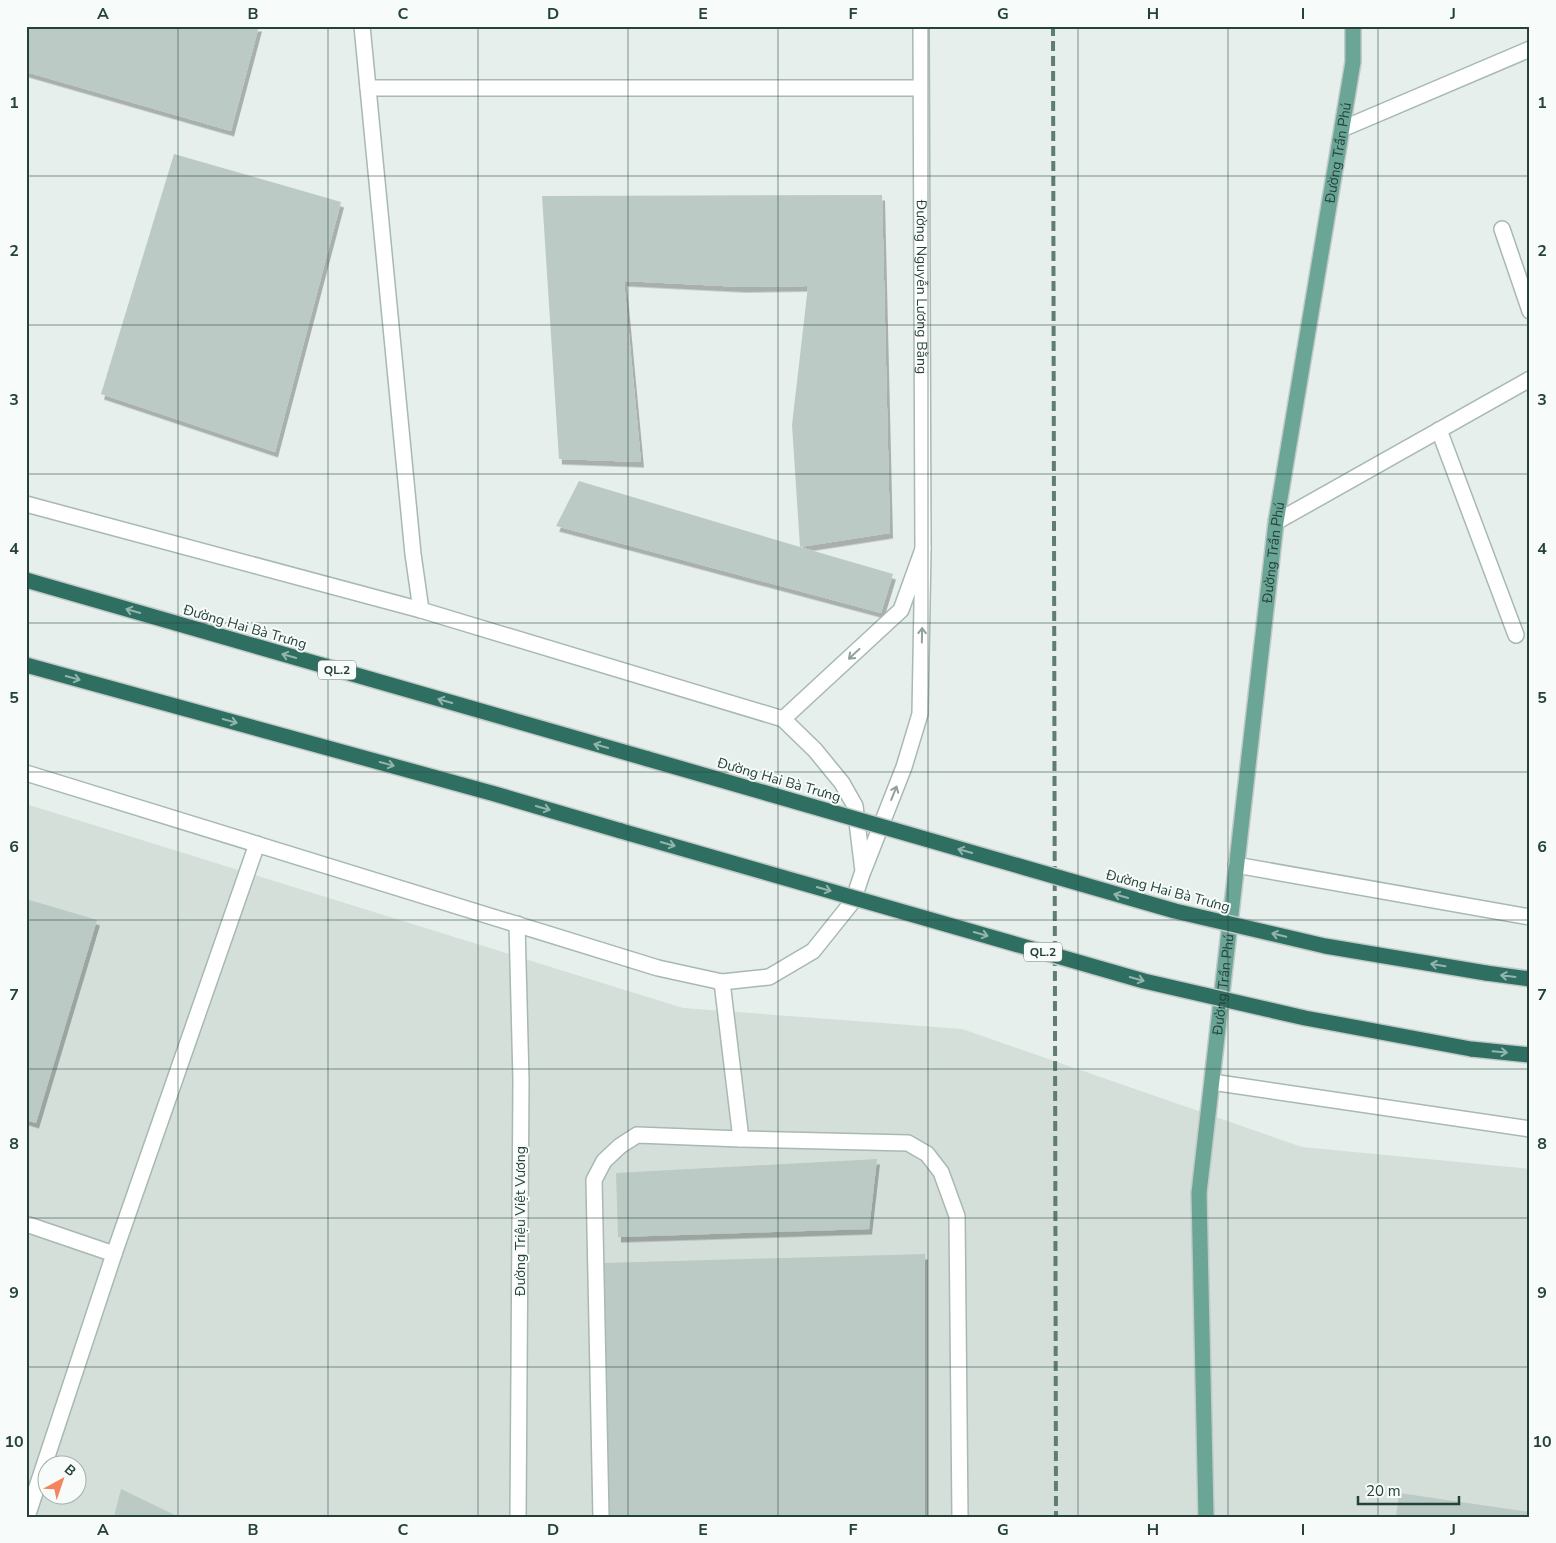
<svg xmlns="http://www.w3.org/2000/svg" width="1556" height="1543" font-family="'Nunito Sans',sans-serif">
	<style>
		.built { fill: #d4dfda; fill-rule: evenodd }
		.building { fill: #bbcac4; filter: url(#shadow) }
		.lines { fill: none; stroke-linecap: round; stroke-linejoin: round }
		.minor-casing { stroke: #a8b8b2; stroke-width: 18 }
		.major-casing { stroke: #c2cac8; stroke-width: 18 }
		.highway-casing { stroke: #c2cac8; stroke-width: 18 }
		.minor { stroke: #fff; stroke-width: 15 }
		.major { stroke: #6aa596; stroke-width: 15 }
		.highway { stroke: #2f6f62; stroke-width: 15 }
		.rail { stroke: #5f7d75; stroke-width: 4; stroke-dasharray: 10 5; stroke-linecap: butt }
		.highway-bridge-casing { stroke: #c2cac8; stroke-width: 18; stroke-linecap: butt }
		.highway-bridge { stroke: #2f6f62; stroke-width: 15 }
		.oneway { stroke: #93b5ae }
		.oneway2 { stroke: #92a09c }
		.grid { fill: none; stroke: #24423a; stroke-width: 1; stroke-opacity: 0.55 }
		.labels { text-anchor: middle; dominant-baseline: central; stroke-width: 4; stroke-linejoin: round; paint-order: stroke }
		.shield { fill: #f7fbf9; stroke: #637a73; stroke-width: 1 }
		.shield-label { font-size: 12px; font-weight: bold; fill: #24423a }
		.street-label { font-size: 14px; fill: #24423a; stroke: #f7fbf9 }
		.neatline { fill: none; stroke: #24423a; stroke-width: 2 }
		.grid-label { font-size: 16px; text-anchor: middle; font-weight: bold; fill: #24423a }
	</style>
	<defs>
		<filter id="shadow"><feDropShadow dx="3" dy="5.5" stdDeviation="0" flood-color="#0004"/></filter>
	</defs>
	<rect width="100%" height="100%" fill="#e6efeb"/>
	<path class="built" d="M26 804 683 1008 962 1029 1302 1147 1530 1169V1517H26ZM48 1466H78V1496H48Z"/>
	<g class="building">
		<polygon points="26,26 259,26 231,131 26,72"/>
		<polygon points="174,154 341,202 275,452 101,394"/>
		<polygon points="882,195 890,533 800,547 893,574 881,613 556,526 579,481 800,547 792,425 808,286 742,287 624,281 641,462 559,459 542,196"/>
		<polygon points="26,899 97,920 36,1123 26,1120"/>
		<polygon points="877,1159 869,1229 618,1237 616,1173"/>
		<polygon points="925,1254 925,1517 605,1517 602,1263"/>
		<polygon points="121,1489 179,1517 114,1517"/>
		<polygon points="1399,1493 1530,1512 1530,1517 1396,1517"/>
	</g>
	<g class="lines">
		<g class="minor-casing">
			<g id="minor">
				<polyline points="362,26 413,554 421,610"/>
				<path id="s1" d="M921 26 923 549"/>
				<polyline points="368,88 921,88"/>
				<polyline points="1342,129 1530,49"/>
				<polyline points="1502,229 1530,311"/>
				<polyline points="1439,430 1516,635"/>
				<polyline points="26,504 421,610 783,719 815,750 842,783 855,806 863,871 853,901 813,951 769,977 722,982 658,968 26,773"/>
				<polyline points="1276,522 1530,379"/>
				<polyline points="783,719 901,610 923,549 920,714 904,767 864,869"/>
				<polyline points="1236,865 1530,917"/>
				<polyline points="517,924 521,1080 518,1517"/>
				<polyline points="722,982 741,1139 908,1143 927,1154 941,1172 957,1216 960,1517"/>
				<polyline points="1212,1082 1530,1129"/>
				<polyline points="26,1224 114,1254"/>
				<polyline points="27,1517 114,1254 257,844"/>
				<polyline points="601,1517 594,1180 604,1161 620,1146 637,1135 741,1139"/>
			</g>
		</g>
		<g class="major-casing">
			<g id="major">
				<path id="s2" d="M1206 1517 1199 1193 1276 522 1353 62V26"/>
			</g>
		</g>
		<g class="highway-casing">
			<g id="highway">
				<polyline points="26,580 648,759"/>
				<polyline points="26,665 495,794 621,831"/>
				<polyline points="1486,973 1530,979"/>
				<polyline points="1471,1049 1530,1055"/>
			</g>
		</g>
		<use href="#minor" class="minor"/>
		<use href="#major" class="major"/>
		<use href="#highway" class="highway"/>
		<polyline class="rail" points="1053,26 1056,1517"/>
		<g class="highway-bridge-casing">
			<g id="highway-bridge">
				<polyline points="648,759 1175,911 1325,946 1486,973"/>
				<polyline points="621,831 1144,981 1305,1018 1471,1049"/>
			</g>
		</g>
		<use href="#highway-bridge" class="highway-bridge"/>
	</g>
	<defs><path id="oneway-shaft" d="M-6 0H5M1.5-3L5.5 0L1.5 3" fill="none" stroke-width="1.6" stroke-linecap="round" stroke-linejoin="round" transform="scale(1.25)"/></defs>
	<g class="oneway">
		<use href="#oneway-shaft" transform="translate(133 611) rotate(-164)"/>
		<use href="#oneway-shaft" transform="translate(289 656) rotate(-164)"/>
		<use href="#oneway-shaft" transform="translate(73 678) rotate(15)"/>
		<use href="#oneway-shaft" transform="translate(445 701) rotate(-164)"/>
		<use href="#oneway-shaft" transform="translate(230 721) rotate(15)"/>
		<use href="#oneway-shaft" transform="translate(601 746) rotate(-164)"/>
		<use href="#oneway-shaft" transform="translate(387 764) rotate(15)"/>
		<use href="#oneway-shaft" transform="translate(543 808) rotate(16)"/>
		<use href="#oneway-shaft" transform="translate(668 844) rotate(16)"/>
		<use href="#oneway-shaft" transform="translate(965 851) rotate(-164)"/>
		<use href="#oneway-shaft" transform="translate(824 889) rotate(16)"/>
		<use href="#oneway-shaft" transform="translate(1121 896) rotate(-164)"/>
		<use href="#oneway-shaft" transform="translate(981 934) rotate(16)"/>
		<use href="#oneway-shaft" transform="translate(1279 935) rotate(-167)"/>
		<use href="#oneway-shaft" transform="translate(1438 965) rotate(-171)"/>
		<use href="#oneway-shaft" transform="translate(1508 976) rotate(-173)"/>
		<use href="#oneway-shaft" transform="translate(1137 979) rotate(16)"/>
		<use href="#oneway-shaft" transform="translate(1500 1052) rotate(5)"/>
	</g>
	<g class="oneway2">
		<use href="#oneway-shaft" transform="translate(922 635) rotate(-89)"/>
		<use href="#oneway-shaft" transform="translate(854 654) rotate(137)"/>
		<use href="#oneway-shaft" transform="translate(894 793) rotate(-68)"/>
	</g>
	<path class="grid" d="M178 26V1517M328 26V1517M478 26V1517M628 26V1517M778 26V1517M928 26V1517M1078 26V1517M1228 26V1517M1378 26V1517M26 176H1530M26 325H1530M26 474H1530M26 623H1530M26 772H1530M26 920H1530M26 1069H1530M26 1218H1530M26 1367H1530"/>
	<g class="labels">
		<g class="shield">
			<rect x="318" y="660.5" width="38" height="19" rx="4"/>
			<rect x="1024" y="942.5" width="38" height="19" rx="4"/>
		</g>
		<g class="shield-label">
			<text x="337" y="670">QL.2</text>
			<text x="1043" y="952">QL.2</text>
		</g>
		<g class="street-label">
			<text stroke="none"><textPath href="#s2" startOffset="1374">Đường Trần Phú</textPath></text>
			<text stroke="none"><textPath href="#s1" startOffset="261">Đường Nguyễn Lương Bằng</textPath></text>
			<text stroke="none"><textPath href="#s2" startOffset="969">Đường Trần Phú</textPath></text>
			<text transform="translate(245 627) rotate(16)">Đường Hai Bà Trưng</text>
			<text transform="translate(779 780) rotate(16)">Đường Hai Bà Trưng</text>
			<text transform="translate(1168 891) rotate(15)">Đường Hai Bà Trưng</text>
			<text stroke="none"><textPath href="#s2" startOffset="534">Đường Trần Phú</textPath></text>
			<text transform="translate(520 1221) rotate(-90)">Đường Triệu Việt Vương</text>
		</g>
	</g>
	<rect width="1556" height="1543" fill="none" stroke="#f7fbf9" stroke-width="55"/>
	<g transform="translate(62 1480) rotate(40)"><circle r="24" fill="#f7fbf9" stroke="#a3b1ad"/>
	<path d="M0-4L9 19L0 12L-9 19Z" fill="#f4845f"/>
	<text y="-8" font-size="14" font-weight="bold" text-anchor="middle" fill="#24423a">B</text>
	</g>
	<path d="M1358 1496v8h101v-8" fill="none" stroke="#24423a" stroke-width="2.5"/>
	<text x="1366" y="1496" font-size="15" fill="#24423a" stroke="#f7fbf9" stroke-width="4" paint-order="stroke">20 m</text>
	<rect x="28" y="28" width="1500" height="1488" class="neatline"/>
	<g class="grid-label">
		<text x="103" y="19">A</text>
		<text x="253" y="19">B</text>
		<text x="403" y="19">C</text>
		<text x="553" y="19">D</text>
		<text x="703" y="19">E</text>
		<text x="853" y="19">F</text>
		<text x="1003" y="19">G</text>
		<text x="1153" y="19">H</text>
		<text x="1303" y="19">I</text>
		<text x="1453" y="19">J</text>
		<text x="14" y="108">1</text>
		<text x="1542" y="108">1</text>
		<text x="14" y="256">2</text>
		<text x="1542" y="256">2</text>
		<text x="14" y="405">3</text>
		<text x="1542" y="405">3</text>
		<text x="14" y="554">4</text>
		<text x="1542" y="554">4</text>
		<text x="14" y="703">5</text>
		<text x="1542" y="703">5</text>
		<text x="14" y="852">6</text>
		<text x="1542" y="852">6</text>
		<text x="14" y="1000">7</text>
		<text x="1542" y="1000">7</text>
		<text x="14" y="1149">8</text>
		<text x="1542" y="1149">8</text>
		<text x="14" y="1298">9</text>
		<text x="1542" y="1298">9</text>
		<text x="14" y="1447">10</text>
		<text x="1542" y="1447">10</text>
		<text x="103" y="1535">A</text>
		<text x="253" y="1535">B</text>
		<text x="403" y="1535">C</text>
		<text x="553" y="1535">D</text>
		<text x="703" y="1535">E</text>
		<text x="853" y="1535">F</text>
		<text x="1003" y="1535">G</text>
		<text x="1153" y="1535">H</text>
		<text x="1303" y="1535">I</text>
		<text x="1453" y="1535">J</text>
	</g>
</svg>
